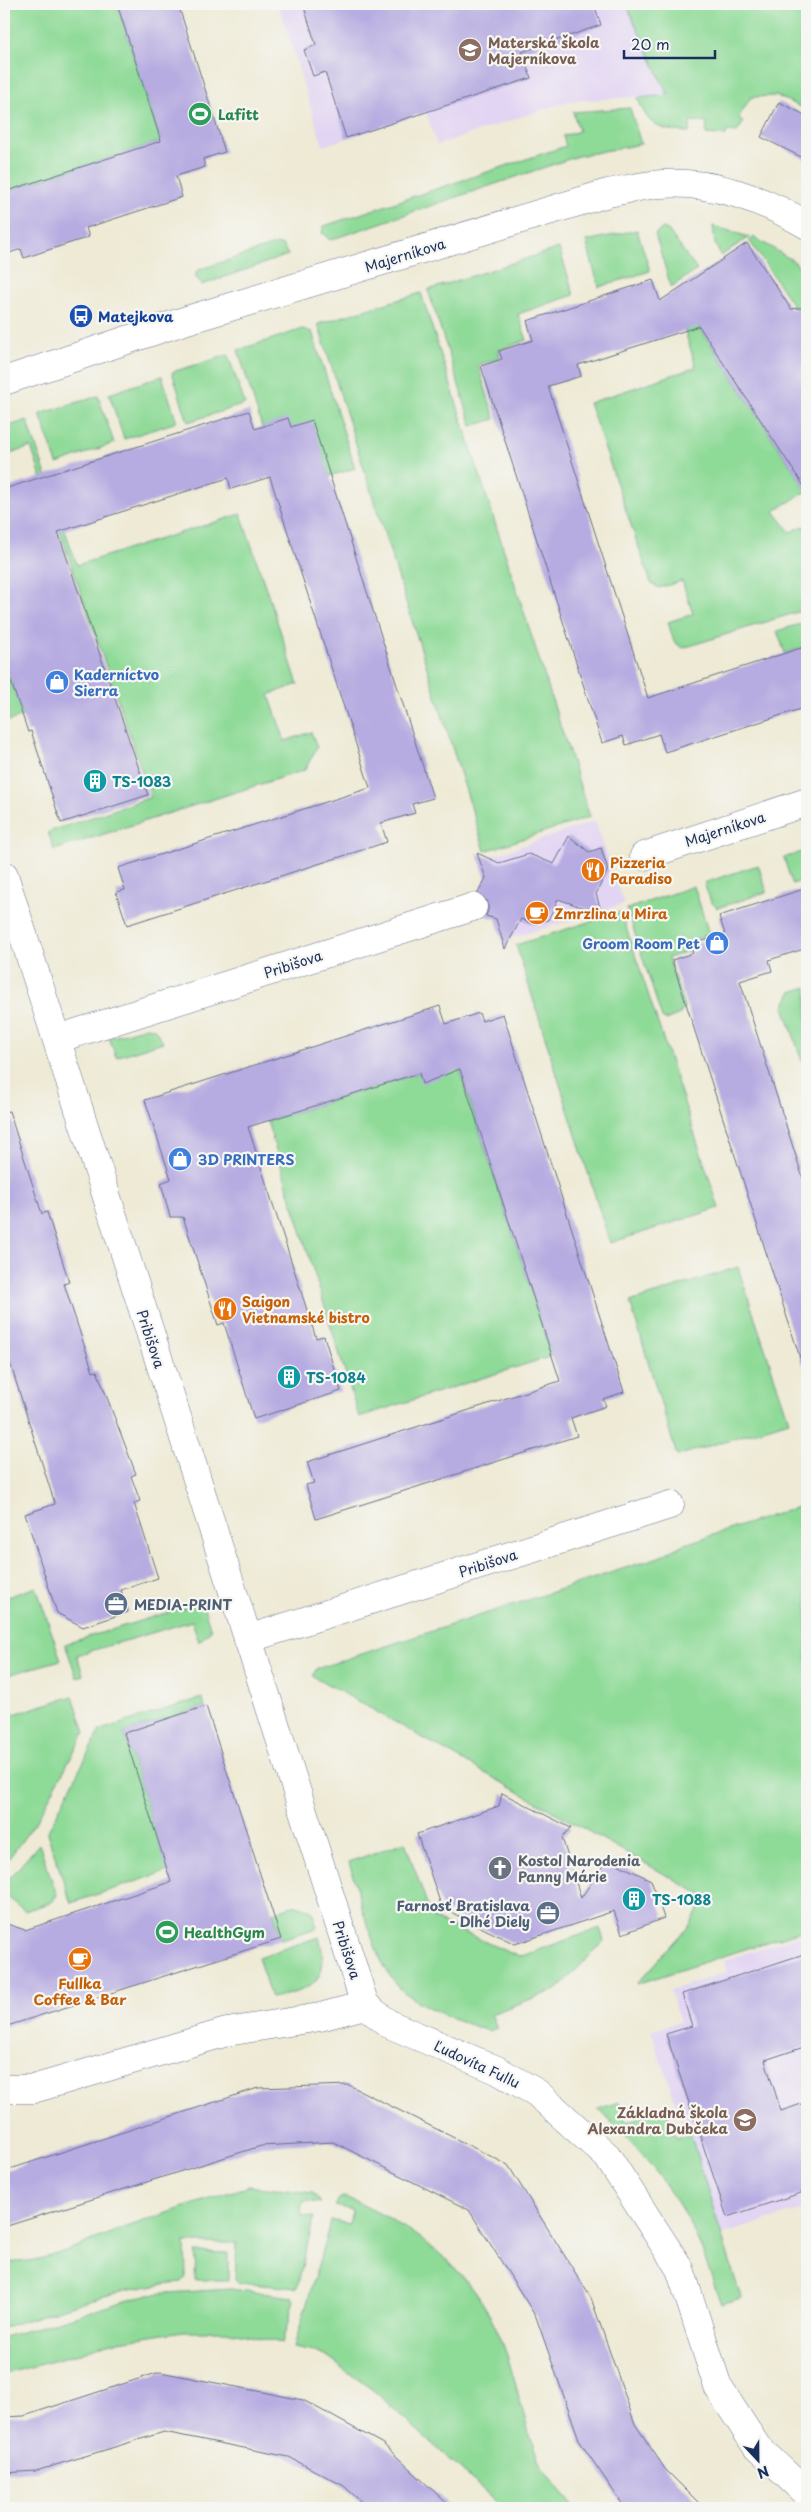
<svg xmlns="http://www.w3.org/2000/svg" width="811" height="2512" font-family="'Playpen Sans',sans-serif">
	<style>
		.built { fill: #e2d4f3 }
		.green { fill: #8eda97; stroke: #54847a }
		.building { fill: #b7ace1 }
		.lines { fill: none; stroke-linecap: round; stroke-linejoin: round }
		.street-casing { stroke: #657088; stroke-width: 29 }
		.secondary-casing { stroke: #657088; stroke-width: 29 }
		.street { stroke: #fff; stroke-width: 28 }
		.secondary { stroke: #fff; stroke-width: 28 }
		.labels { text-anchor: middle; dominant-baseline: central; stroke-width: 4.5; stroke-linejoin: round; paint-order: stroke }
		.education-label { font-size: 14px; font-weight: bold; fill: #785e54; stroke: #f6f6f2; text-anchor: start }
		.leisure-label { font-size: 14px; font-weight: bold; fill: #27864d; stroke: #f6f6f2; text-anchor: start }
		.street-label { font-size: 14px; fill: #1b2f5e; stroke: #f6f6f2 }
		.transit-label { font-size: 14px; font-weight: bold; fill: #164399; stroke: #f6f6f2; text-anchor: start }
		.shop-label { font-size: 14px; font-weight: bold; fill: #366cbe; stroke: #f6f6f2; text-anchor: start }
		.culture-label { font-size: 14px; font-weight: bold; fill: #0d838f; stroke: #f6f6f2; text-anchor: start }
		.food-label { font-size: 14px; font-weight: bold; fill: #c56008; stroke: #f6f6f2; text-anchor: start }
		.service-label { font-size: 14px; font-weight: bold; fill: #4e5e75; stroke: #f6f6f2; text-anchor: start }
		.worship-label { font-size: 14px; font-weight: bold; fill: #5b616d; stroke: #f6f6f2; text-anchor: start }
	</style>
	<rect width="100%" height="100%" fill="#f6f6f2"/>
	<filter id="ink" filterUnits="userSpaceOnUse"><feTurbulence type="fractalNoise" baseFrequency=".02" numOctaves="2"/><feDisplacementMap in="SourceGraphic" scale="10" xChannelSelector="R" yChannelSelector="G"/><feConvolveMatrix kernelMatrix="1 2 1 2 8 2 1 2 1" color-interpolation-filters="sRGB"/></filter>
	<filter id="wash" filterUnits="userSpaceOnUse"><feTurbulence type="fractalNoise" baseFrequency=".0096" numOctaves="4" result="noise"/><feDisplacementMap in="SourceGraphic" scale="20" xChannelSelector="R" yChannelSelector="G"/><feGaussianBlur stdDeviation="1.12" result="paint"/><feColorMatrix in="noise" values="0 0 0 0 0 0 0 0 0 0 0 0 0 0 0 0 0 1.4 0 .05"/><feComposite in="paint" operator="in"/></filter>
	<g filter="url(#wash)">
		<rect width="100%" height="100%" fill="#eeead5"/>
		<g class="built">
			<polygon points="278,4 626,4 668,95 569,101 437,145 426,112 323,146"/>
			<polygon points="595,821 624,904 511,938 483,859"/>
			<polygon points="807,1933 807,2208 721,2235 651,2031 680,2022 670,1990 727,1972 724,1960"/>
		</g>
		<g class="green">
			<polygon points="4,4 117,4 161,141 4,192"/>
			<path d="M626 4H807V110L777 96 751 97 739 117 743 123 737 132 727 131 726 136 706 134 707 123 691 121 689 132C661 131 647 127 638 98L668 95Z"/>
			<polygon points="630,108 641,144 578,156 330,240 322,233 324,226 566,146 563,136 579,131 573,112"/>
			<polygon points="713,226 749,237 721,256 715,244"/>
			<polygon points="663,228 668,230 697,270 671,287 655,234"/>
			<polygon points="637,230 650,271 599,287 586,241"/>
			<polygon points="754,237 795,262 807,279 807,307 797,311 749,240"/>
			<polygon points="277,244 283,246 288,255 202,285 195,276 198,270"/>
			<polygon points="559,248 574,295 518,314 527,340 498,350 500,358 478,365 495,419 472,426 428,290"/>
			<polygon points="421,293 590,817 485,851 318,324"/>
			<polygon points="677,293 807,491 774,511 790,532 804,526 807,534 807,609 683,648 674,642 668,622 693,614 682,581 659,588 651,583 589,403 696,367 674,295"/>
			<polygon points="303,329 312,332 355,468 330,476 291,427 262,427 238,350"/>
			<polygon points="228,355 245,404 188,422 172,372"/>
			<polygon points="162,376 177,422 124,439 109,394"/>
			<polygon points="98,396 114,443 57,464 40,414"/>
			<polygon points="27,420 77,565 241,514 298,684 269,695 285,741 311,732 317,747 305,770 54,850 48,832 151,797 31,447 4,456 4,428"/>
			<polygon points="807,622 807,646 785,653 777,631"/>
			<polygon points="4,661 23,716 9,721 4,705"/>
			<polygon points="807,850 807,879 792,884 784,858"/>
			<polygon points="758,865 767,892 717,908 711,902 704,883"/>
			<polygon points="694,886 709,934 686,943 689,951 668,958 684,1007 680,1014 665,1020 662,1018 627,909"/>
			<polygon points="621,912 719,1208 610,1243 516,945"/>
			<polygon points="807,987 807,1076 784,1007 791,992"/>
			<polygon points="146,1027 154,1028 163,1042 116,1057 109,1038"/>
			<polygon points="457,1061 552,1356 359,1417 267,1121"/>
			<polygon points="738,1267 789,1421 677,1456 630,1302"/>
			<polygon points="807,1504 807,1929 637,1984 690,1925 705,1897 313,1676 316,1669 659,1557 682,1545"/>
			<polygon points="36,1587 61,1660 4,1676 4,1598"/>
			<polygon points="202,1602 211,1630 199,1642 192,1621 77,1655 83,1675 77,1678 65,1644"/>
			<polygon points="73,1696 85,1732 37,1820 4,1865 4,1717"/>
			<polygon points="202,1698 205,1706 124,1733 168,1871 71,1903 47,1833 100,1730"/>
			<path d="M405 1842 432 1918 519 1957 600 1928 604 1941 558 1989 491 2014 497 2028 488 2031C459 2021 429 2011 404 1992 375 1969 360 1898 349 1862Z"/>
			<polygon points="39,1844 57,1895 52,1902 25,1911 4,1894 4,1880 9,1879"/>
			<polygon points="296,1905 312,1910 317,1928 281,1939 273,1912"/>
			<path d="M319 1937C332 1981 311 1991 271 1998L258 1957Z"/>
			<path d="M619 2102 626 2122 666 2108 676 2138 690 2133 741 2298 721 2304C712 2280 705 2255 694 2232 671 2185 636 2145 598 2109Z"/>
			<path d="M249 2186 313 2193 321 2203 304 2201 301 2215 314 2217 297 2288 239 2283 235 2279 237 2243H185L186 2277 182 2282C120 2287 62 2309 4 2327V2262C43 2265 85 2242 121 2229 164 2214 206 2200 249 2186Z"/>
			<path d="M345 2197C414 2227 472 2267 501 2339 517 2379 523 2424 540 2463 548 2479 564 2494 575 2508H503L374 2391 327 2357 310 2350 294 2347 331 2220 349 2224 352 2210 334 2206 340 2198Z"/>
			<polygon points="196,2252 228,2253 228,2280 195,2280"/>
			<polygon points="231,2289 292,2297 294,2300 282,2343 227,2331 183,2331 107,2343 75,2355 4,2374 4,2337 149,2294"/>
		</g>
		<g id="blocks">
			<g class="building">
				<polygon points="117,4 178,4 225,152 203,159 205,167 176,176 182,197 86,228 89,237 42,252 24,258 21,249 4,255 4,192 161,141"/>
				<polygon points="303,4 594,4 601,25 522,52 531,78 346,138 325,72 313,76 304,50 316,45"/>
				<polygon points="779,102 807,116 807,160 761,137"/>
				<polygon points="747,243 791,309 807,307 807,491 699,326 578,365 581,376 548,386 648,698 807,646 807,707 665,752 659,734 626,745 623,736 602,743 481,366 502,359 499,351 533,340 527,321 653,280 660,301"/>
				<polygon points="249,411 255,429 288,418 291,427 312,420 433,798 412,804 415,813 381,823 387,842 127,925 116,892 125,890 118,868 370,788 270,477 231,489 228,478 58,532 148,795 61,823 31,731 28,732 4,661 4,489"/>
				<polygon points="569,836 589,852 601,848 608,869 596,894 602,914 558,899 548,920 533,924 521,919 505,949 496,919 486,916 488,910 488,902 478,893 486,878 477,853 499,863 529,854 554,864"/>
				<polygon points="807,888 807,948 769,960 772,971 740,981 807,1191 807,1363 802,1364 672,960 693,953 690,945 725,934 719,916"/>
				<polygon points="440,1006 446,1024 479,1013 482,1021 503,1014 624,1392 603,1399 606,1406 571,1418 577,1436 316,1519 306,1485 314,1483 307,1462 560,1381 460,1069 422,1084 419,1073 248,1127 316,1338 324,1336 341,1391 254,1419 224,1323 218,1325 183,1217 170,1217 161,1183 171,1179 145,1100"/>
				<polygon points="9,1111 42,1214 47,1212 69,1282 64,1284 93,1372 97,1371 136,1474 131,1476 140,1501 134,1503 158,1578 121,1590 128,1612 83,1627 57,1613 25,1514 55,1504 4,1344 4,1112"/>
				<polygon points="206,1706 281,1939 4,2027 4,1923 25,1930 171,1882 124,1733"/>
				<polygon points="502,1793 571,1828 562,1838 581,1898 607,1859 651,1880 664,1918 622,1934 614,1911 515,1944 442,1908 417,1834 499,1806"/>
				<polygon points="807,1953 807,2046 765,2060 781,2111 807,2102 807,2191 727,2217 666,2034 692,2026 682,1994"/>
				<polygon points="349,2085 508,2165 591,2298 635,2424 665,2469 704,2508 625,2508 580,2442 536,2317 469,2210 333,2142 261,2146 4,2227 4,2171 258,2088"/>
				<polygon points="160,2372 303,2400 383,2444 452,2508 368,2508 344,2486 289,2457 164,2432 36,2471 4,2473 4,2417 24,2416"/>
			</g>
		</g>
	</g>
	<g filter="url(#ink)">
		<use href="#blocks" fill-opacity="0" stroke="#657088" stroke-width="1"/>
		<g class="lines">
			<g class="street-casing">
				<g id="street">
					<polyline points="644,856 807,802"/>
					<polyline points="4,875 365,2005"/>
					<polyline points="57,1039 473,907"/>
					<polyline points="248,1639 670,1505"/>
					<polyline points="4,2089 33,2089 227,2032 320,2017 365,2005 389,2024 497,2070 537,2093 607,2156 680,2269 718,2387 757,2447 807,2494"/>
				</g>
			</g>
			<g class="secondary-casing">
				<path id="secondary" d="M4 381 187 320 608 193C625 190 643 185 661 184 711 180 765 200 807 225"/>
			</g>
			<use href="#street" class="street"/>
			<use href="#secondary" class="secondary"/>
		</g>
	</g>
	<defs>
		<g id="school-disc" transform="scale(1.25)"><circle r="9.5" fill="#8d6e63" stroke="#f6f6f2"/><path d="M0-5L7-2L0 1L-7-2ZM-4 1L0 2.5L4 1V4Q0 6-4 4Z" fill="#fff"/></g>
		<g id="stadium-disc" transform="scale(1.25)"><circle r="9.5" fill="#2e9e5b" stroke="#f6f6f2"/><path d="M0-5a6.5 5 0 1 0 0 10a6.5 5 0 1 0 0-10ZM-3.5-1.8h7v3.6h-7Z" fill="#fff"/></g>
		<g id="bus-disc" transform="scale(1.25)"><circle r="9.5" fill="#1a4fb4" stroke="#f6f6f2"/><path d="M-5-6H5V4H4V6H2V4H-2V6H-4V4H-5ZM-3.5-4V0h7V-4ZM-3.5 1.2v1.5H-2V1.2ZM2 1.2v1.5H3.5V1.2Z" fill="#fff"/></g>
		<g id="shop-disc" transform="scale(1.25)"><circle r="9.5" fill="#3f7fe0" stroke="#f6f6f2"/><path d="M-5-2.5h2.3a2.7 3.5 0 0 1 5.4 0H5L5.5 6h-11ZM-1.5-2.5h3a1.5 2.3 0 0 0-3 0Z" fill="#fff"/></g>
		<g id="building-disc" transform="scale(1.25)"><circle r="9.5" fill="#0f9aa8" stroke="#f6f6f2"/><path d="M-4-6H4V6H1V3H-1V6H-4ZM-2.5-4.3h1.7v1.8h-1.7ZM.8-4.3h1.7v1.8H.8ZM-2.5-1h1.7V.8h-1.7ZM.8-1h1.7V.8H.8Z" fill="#fff"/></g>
		<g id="restaurant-disc" transform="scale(1.25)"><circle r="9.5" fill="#e8710a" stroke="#f6f6f2"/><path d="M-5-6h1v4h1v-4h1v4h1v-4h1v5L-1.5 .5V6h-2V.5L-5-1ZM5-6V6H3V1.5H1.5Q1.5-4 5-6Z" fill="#fff"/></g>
		<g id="cafe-disc" transform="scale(1.25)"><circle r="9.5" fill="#e8710a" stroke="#f6f6f2"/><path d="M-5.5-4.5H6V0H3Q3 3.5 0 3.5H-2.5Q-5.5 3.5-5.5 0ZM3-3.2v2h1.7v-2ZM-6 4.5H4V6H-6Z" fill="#fff"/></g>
		<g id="office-disc" transform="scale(1.25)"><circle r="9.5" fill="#5c6f8a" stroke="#f6f6f2"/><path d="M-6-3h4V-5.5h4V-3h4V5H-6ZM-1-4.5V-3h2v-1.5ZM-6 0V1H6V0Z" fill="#fff"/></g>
		<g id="church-disc" transform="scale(1.25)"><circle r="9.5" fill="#6b7280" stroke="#f6f6f2"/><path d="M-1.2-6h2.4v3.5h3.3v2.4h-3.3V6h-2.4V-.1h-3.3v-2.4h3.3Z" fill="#fff"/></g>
	</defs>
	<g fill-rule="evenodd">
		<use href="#school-disc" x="470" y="50"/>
		<use href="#stadium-disc" x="200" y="114"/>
		<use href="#bus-disc" x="81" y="316"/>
		<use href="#shop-disc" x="57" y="682"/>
		<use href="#building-disc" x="95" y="781"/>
		<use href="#restaurant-disc" x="593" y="870"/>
		<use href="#cafe-disc" x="537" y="913"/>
		<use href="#shop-disc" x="717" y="943"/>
		<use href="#shop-disc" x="180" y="1159"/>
		<use href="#restaurant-disc" x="225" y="1309"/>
		<use href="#building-disc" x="289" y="1377"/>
		<use href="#office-disc" x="116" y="1604"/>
		<use href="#church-disc" x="500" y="1868"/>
		<use href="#building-disc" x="634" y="1899"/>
		<use href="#office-disc" x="548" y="1913"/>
		<use href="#stadium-disc" x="167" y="1932"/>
		<use href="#cafe-disc" x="80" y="1959"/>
		<use href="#school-disc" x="745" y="2120"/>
	</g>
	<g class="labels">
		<g class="education-label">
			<text x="488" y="42">Materská škola<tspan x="488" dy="16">Majerníkova</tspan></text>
			<text x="728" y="2112" text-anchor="end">Základná škola<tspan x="728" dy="16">Alexandra Dubčeka</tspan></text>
		</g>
		<g class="leisure-label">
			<text x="218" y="114">Lafitt</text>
			<text x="184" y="1932">HealthGym</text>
		</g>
		<g class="street-label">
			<text transform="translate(405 255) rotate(-17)">Majerníkova</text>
			<text transform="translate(725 829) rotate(-18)">Majerníkova</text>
			<text transform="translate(293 964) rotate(-18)">Pribišova</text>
			<text transform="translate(151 1339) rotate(72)">Pribišova</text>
			<text transform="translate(488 1563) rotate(-18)">Pribišova</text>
			<text transform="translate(347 1950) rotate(72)">Pribišova</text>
			<text transform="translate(477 2064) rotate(25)">Ľudovíta Fullu</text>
		</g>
		<g class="transit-label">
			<text x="98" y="316">Matejkova</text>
		</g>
		<g class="shop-label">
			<text x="74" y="674">Kaderníctvo<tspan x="74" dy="16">Sierra</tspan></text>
			<text x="700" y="943" text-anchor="end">Groom Room Pet</text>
			<text x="198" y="1159">3D PRINTERS</text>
		</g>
		<g class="culture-label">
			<text x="112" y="781">TS-1083</text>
			<text x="306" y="1377">TS-1084</text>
			<text x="652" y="1899">TS-1088</text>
		</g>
		<g class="food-label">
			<text x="610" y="862">Pizzeria<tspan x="610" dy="16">Paradiso</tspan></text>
			<text x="554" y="913">Zmrzlina u Mira</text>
			<text x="242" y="1301">Saigon<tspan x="242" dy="16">Vietnamské bistro</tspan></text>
			<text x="80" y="1983" text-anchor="middle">Fullka<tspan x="80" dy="16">Coffee &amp; Bar</tspan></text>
		</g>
		<g class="service-label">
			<text x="134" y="1604">MEDIA-PRINT</text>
			<text x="530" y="1905" text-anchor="end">Farnosť Bratislava<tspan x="530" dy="16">- Dlhé Diely</tspan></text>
		</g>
		<g class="worship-label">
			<text x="518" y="1860">Kostol Narodenia<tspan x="518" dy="16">Panny Márie</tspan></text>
		</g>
	</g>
	<rect width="811" height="2512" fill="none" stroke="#f6f6f2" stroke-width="20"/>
	<g transform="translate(758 2460) rotate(158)" stroke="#f6f6f2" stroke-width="4" paint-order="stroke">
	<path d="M0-4L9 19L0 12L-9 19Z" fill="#1b2f5e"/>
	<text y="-8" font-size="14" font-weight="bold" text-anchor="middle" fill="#1b2f5e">N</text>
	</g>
	<path d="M624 50v8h91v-8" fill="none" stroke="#1b2f5e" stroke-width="2.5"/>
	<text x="631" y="50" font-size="15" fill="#1b2f5e" stroke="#f6f6f2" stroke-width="4" paint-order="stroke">20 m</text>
</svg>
